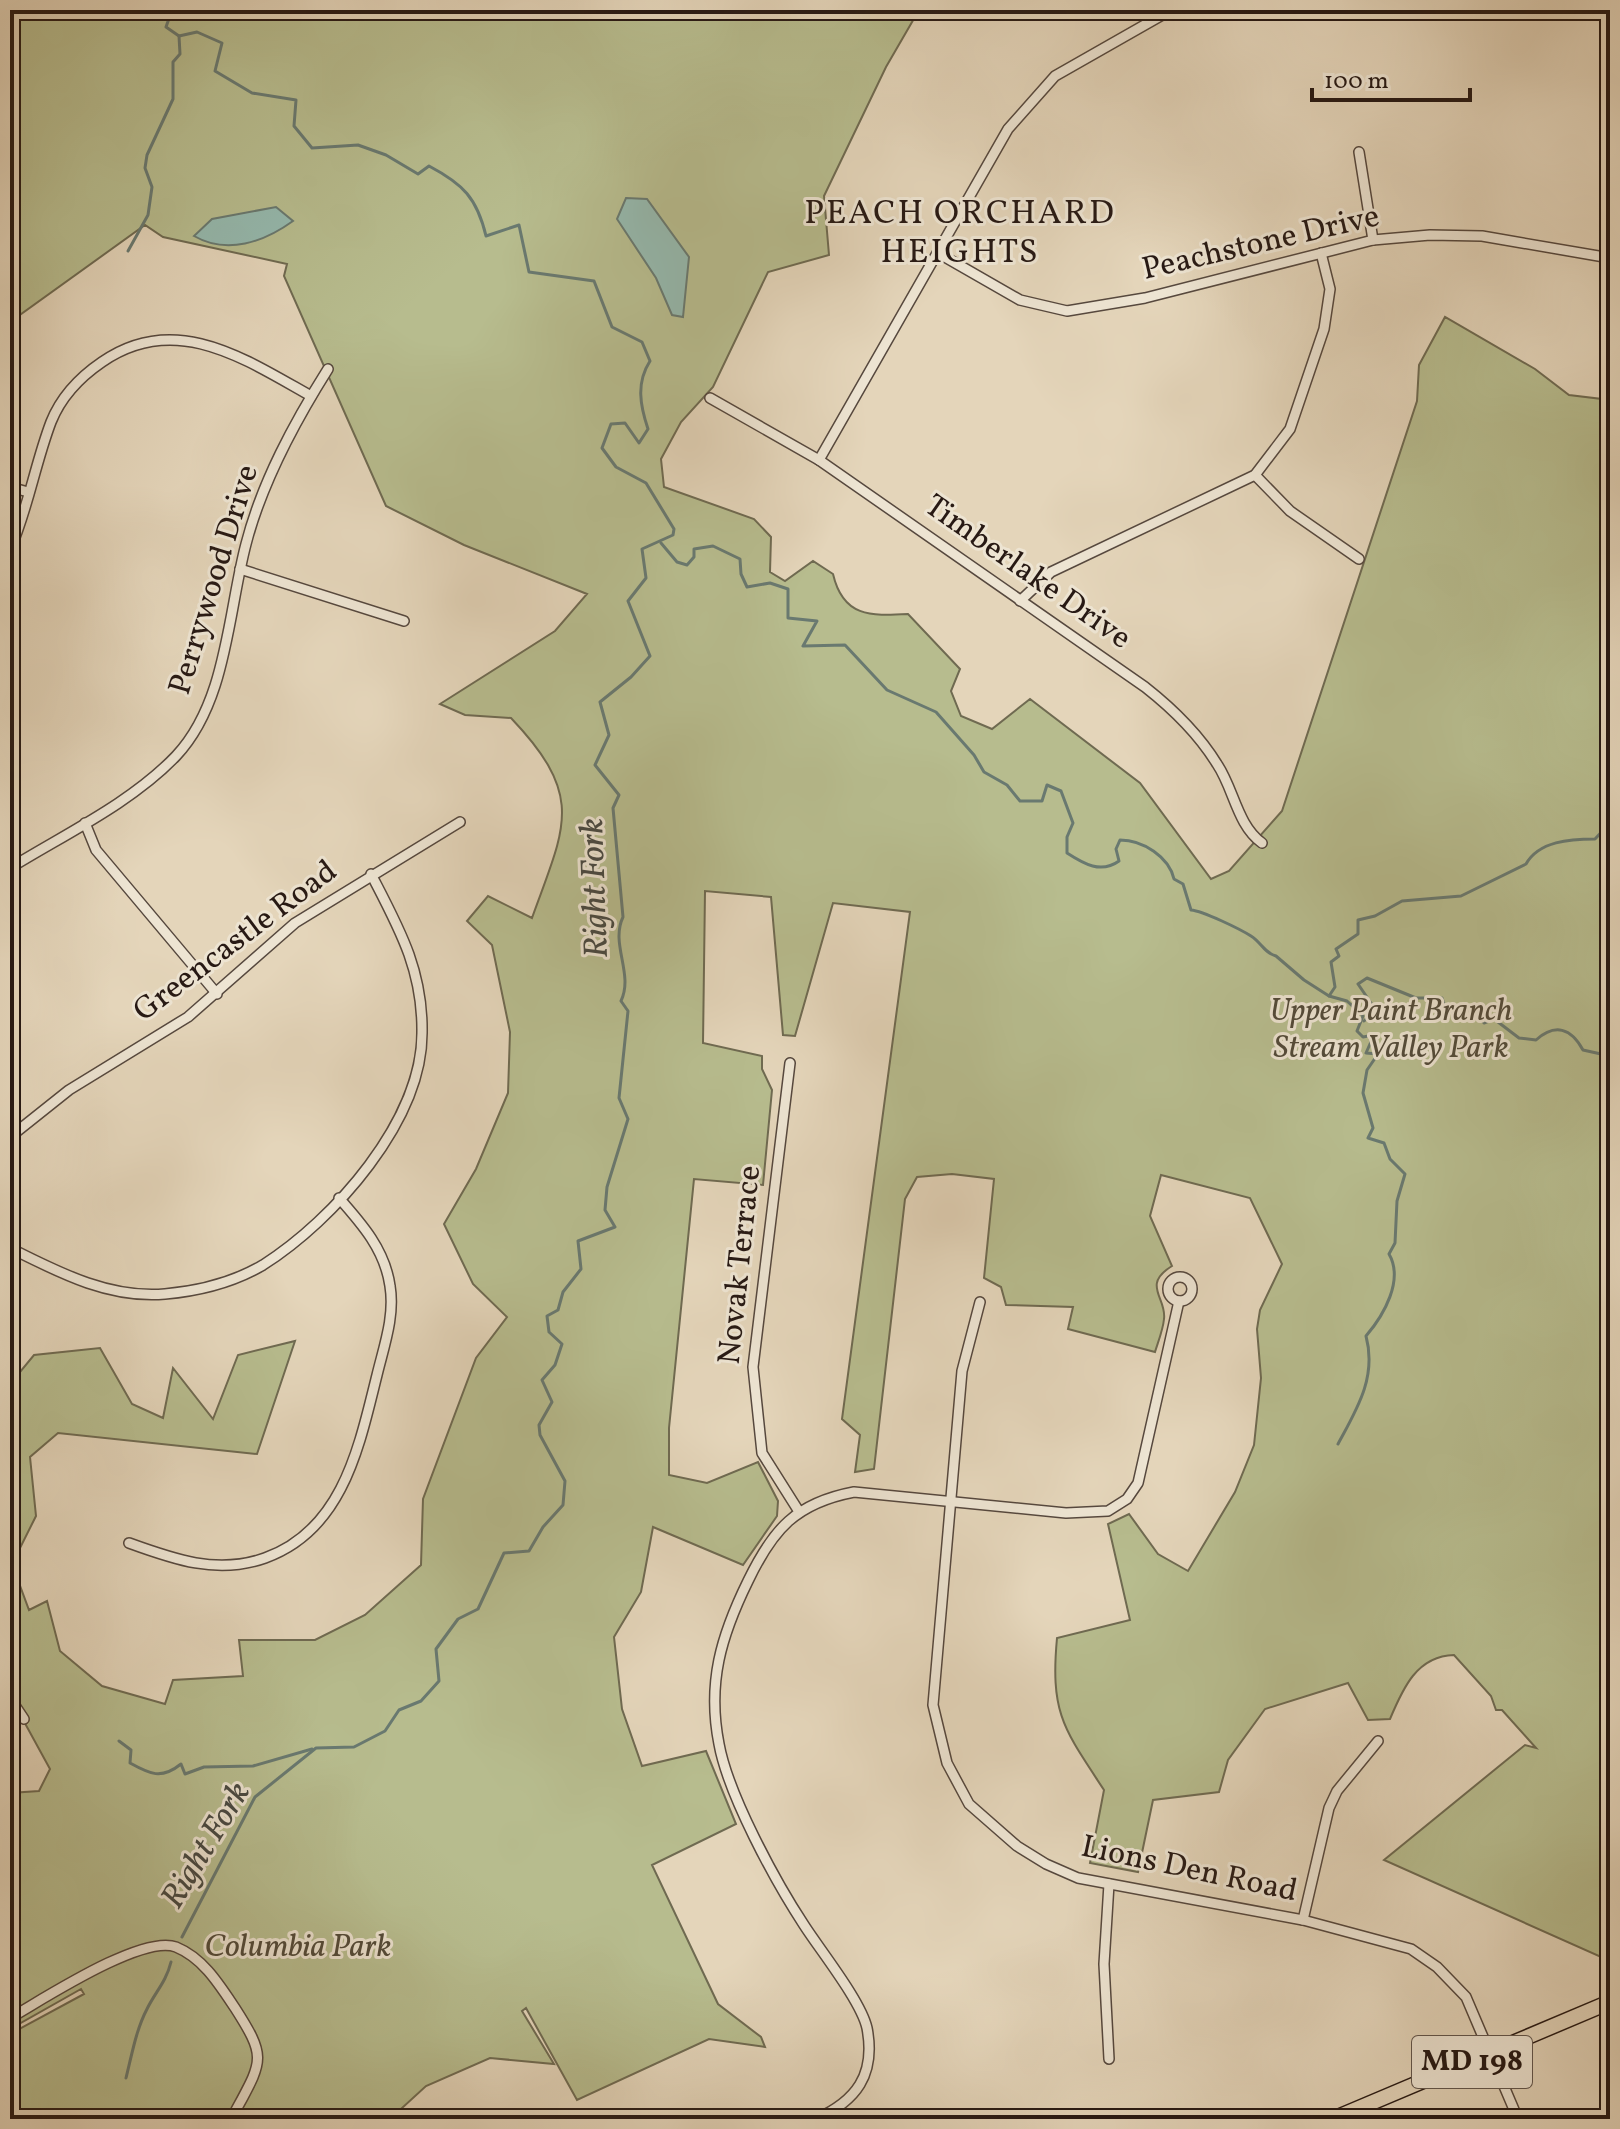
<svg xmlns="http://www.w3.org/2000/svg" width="1620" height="2129" font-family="Vollkorn,serif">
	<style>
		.green { fill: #b7bc8e; stroke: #6f6a51; stroke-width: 2 }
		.water { fill: #95b9ae; stroke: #697970; stroke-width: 2 }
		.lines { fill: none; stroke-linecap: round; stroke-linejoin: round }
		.stream { stroke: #697970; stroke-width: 3 }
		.street-casing { stroke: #56483e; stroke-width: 12 }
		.primary-casing { stroke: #271914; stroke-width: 17 }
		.street { stroke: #ede4d2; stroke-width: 9 }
		.primary { stroke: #e4d5ba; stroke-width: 14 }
		.labels { text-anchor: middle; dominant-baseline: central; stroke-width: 6; stroke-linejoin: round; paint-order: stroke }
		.shield { fill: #ede4d2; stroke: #62564d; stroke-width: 2 }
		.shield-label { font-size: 30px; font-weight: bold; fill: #271914 }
		.street-label { font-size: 32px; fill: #271914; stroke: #ede4d2 }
		.park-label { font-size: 32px; font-style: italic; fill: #524a39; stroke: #ede4d2 }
		.neighbourhood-label { font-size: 34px; letter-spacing: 2px; fill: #271914; stroke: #ede4d2 }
		.water-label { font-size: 34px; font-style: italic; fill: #484942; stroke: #ede4d2 }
	</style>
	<rect width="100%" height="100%" fill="#e4d5ba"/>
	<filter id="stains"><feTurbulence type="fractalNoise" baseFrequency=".0025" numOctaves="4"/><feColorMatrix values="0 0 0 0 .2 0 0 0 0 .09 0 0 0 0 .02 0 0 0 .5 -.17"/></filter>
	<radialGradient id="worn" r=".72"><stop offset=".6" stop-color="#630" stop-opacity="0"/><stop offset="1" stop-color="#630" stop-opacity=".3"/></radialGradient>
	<path class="green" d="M10 10H919L886 67 824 196 829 255 768 272 713 387 681 422 661 459 664 487 754 519 771 537 770 572 785 581 813 561 833 574C843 617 870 616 908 614L960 669 951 691 961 716 992 729 1030 699 1140 783 1211 879 1229 871 1282 811 1417 401 1419 365 1445 317 1535 369 1569 395 1610 400V1961L1384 1860 1525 1745 1536 1748 1502 1710H1496L1491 1696 1454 1655C1417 1656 1403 1688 1390 1719L1368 1720 1348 1683 1265 1709 1228 1760 1219 1792 1153 1800 1138 1872 1090 1863 1104 1790C1064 1729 1050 1714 1057 1638L1130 1620 1108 1524 1129 1514 1158 1554 1188 1571 1235 1492 1254 1445 1261 1378 1257 1329 1260 1310 1282 1264 1250 1198 1161 1175 1150 1216 1172 1266C1141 1285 1167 1298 1164 1319 1163 1330 1158 1342 1155 1352L1068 1329 1073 1307 1006 1305 1001 1287 984 1278 994 1179 952 1174 917 1177 905 1199 874 1469 855 1472 860 1435 842 1419 910 912 833 903 795 1036 783 1035 771 897 705 891 703 1043 762 1056V1069L772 1090 763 1185 694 1179 669 1428V1475L707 1483 758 1462 778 1501 777 1516 743 1565 653 1527 641 1592 614 1637 622 1709 642 1766 706 1751 736 1824 652 1865 718 2004 761 2037 765 2047 709 2039 577 2100 526 2008 522 2011 554 2064 490 2058 426 2086 390 2119H17L10 2034 84 1994 81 1989 10 2029V1793L39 1791 50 1769 10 1696V1623L18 1617 10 1608V1384L34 1355 100 1348 132 1404 163 1418 173 1368 213 1419 238 1355 295 1341 257 1454 58 1433 30 1457 36 1516 12 1564 29 1610 47 1601 60 1651 102 1686 165 1704 173 1680 243 1676 239 1640H315L365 1615 421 1565 423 1499 476 1358 507 1317 473 1284 444 1224 476 1169 508 1093 510 1032 492 945 467 921 488 896 532 918C565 826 586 797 511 718L465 715 440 704 555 631 587 594 464 545 386 506 284 276 287 264 163 237 145 225 10 322Z"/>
	<g class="water">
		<polygon points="626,198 647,199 689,257 683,317 672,315 656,278 617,219"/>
		<path d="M276 207 293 221C264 242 227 255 194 236L212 219Z"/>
	</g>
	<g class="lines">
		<g class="stream">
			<path d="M172 10 166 27 179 36 197 32 222 43 215 71 252 93 296 100 294 126 312 148 358 145 386 155 418 174 429 166C463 184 477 198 486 236L519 225 529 272 594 281 612 327 642 342 650 361C636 383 640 405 648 429L639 443 625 423 611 424 602 448 616 467 646 483 674 529 673 535 642 549 646 578 628 601 650 656 631 677 600 702 609 735 595 765 619 795 613 808 623 917C610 944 634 974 621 1001L628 1011 619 1098 628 1119 607 1187 605 1210 615 1227 578 1241 581 1269 563 1292 558 1310 547 1316 549 1332 562 1344 555 1365 542 1380 552 1402 539 1425 540 1435 565 1481 563 1505 543 1527 529 1551 504 1553 478 1609 458 1619 436 1649 439 1681 421 1701 399 1710 385 1731 354 1747 316 1748 255 1797 182 1937"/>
			<polyline points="128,251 148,215 152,187 145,168 147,155 173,99 173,62 180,54 179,36"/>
			<path d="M661 543 677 562 687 565 694 557V549L713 546 740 559 741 574 747 587 770 583 788 589V618L817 621 803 646 845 645 887 690 936 712 974 755 984 772 1007 785 1020 801H1042L1047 785 1061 791 1073 823 1067 837V853C1084 864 1101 874 1119 861L1116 849 1120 840C1143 840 1169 857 1174 879L1183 884 1191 910C1203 911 1240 929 1251 936 1262 943 1263 952 1276 956L1304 980 1329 996 1347 1001 1363 1016 1357 1031 1363 1037 1374 1035 1366 1053 1378 1054 1367 1070 1363 1093 1373 1128 1368 1138 1384 1143 1390 1159 1405 1174 1397 1201 1395 1243 1389 1254C1404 1280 1384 1315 1366 1336 1377 1377 1357 1409 1338 1444"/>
			<path d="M1329 996 1335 987 1331 962 1339 956 1336 949 1358 934V920L1375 916 1402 901 1461 896 1526 864C1539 841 1570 839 1595 839L1610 823"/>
			<path d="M1364 1021 1373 1013V1006L1358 984 1367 978 1416 998H1442L1447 1013 1475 1009 1484 1023 1494 1019 1519 1038 1536 1040C1555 1023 1571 1028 1583 1050L1610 1056"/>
			<path d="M119 1741 131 1750 130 1763C150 1774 161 1780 181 1764L185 1774 204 1767 253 1766 312 1749"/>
			<path d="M126 2078C132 2054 136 2030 147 2009 156 1991 166 1982 171 1962"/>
		</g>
		<g class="street-casing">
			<g id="street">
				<polyline points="1359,152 1373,240"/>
				<polyline points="938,253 1020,300 1067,311 1145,298 1373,240 1430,235 1482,236 1610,258"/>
				<path d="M710 398 819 460 1145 687C1173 709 1198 733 1217 764 1234 789 1237 825 1262 843"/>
				<polyline points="819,460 1008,129 1055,76 1171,10"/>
				<polyline points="1255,475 1290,511 1359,559"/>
				<polyline points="10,487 28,492"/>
				<path d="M10 550C28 509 35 464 51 422 61 397 80 377 102 362 175 311 245 359 311 396"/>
				<polyline points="240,569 404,621"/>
				<polyline points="1020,601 1051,572 1255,475 1290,429 1324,329 1330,289 1321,253"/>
				<polyline points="85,823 96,850 217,994"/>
				<path d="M10 868C65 834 131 803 176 756 227 702 228 612 246 544 262 482 294 423 328 369"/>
				<polyline points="790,1063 753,1367 762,1453 798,1510"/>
				<polyline points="10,1137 69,1090 188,1017 295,923 460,822"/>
				<path d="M10 1248C58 1272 109 1299 165 1294 198 1291 234 1282 263 1265 334 1220 422 1121 422 1033 423 970 399 928 371 874"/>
				<circle cx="1180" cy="1289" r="12"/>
				<polyline points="980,1302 962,1371 933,1705 947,1763 969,1804 1017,1846 1046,1864 1078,1878 1303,1920 1411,1949 1437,1967 1466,1997 1518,2119"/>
				<path d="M129 1543C173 1559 217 1575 265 1558 343 1530 359 1447 377 1375 384 1346 395 1316 390 1286 385 1250 362 1224 339 1198"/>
				<polyline points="10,1698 24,1719"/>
				<polyline points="1303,1920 1329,1808 1337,1791 1378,1741"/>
				<path d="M10 2018C42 2000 142 1934 176 1947 203 1958 219 1984 235 2008 267 2058 263 2060 235 2112"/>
				<polyline points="1109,2059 1104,1964 1109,1884"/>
				<path d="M816 2119C856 2101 876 2075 867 2028 861 2001 820 1950 804 1925 775 1881 728 1794 719 1744 707 1683 721 1636 748 1581 773 1529 796 1503 854 1492L1066 1513 1108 1511 1127 1499 1138 1483 1179 1301"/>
			</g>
		</g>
		<g class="primary-casing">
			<polyline id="primary" points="1333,2119 1610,2002"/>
		</g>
		<use href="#street" class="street"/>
		<use href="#primary" class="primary"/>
	</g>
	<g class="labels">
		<rect class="shield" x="1412" y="2036" width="120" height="52" rx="6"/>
		<g class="shield-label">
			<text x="1472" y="2062">MD 198</text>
		</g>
		<g class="street-label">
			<text transform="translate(1261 244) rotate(-13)">Peachstone Drive</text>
			<text transform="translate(1027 573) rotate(35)">Timberlake Drive</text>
			<text transform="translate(215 580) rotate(-73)">Perrywood Drive</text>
			<text transform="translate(236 942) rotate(-37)">Greencastle Road</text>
			<text transform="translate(741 1265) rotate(-84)">Novak Terrace</text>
			<text transform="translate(1189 1870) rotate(12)">Lions Den Road</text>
		</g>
		<g class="park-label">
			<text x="1391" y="1012">Upper Paint Branch<tspan x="1391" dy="37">Stream Valley Park</tspan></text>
			<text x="298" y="1948">Columbia Park</text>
		</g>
		<g class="neighbourhood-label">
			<text x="960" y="214">PEACH ORCHARD<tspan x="960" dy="39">HEIGHTS</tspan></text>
		</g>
		<g class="water-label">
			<text transform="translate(596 888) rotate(-92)">Right Fork</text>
			<text transform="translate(207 1846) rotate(-59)">Right Fork</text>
		</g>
	</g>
	<rect width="1620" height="2129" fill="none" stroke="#e4d5ba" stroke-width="40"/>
	<rect x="12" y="12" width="1596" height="2105" fill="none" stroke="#271914" stroke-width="4"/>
	<rect x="20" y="20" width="1580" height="2089" fill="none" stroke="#271914" stroke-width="2"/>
	<path d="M1312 88v12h158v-12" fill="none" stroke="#271914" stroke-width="4"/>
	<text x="1324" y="88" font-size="24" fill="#271914" stroke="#ede4d2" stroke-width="6" paint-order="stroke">100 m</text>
	<rect width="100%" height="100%" filter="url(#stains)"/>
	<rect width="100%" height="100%" fill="url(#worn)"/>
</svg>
